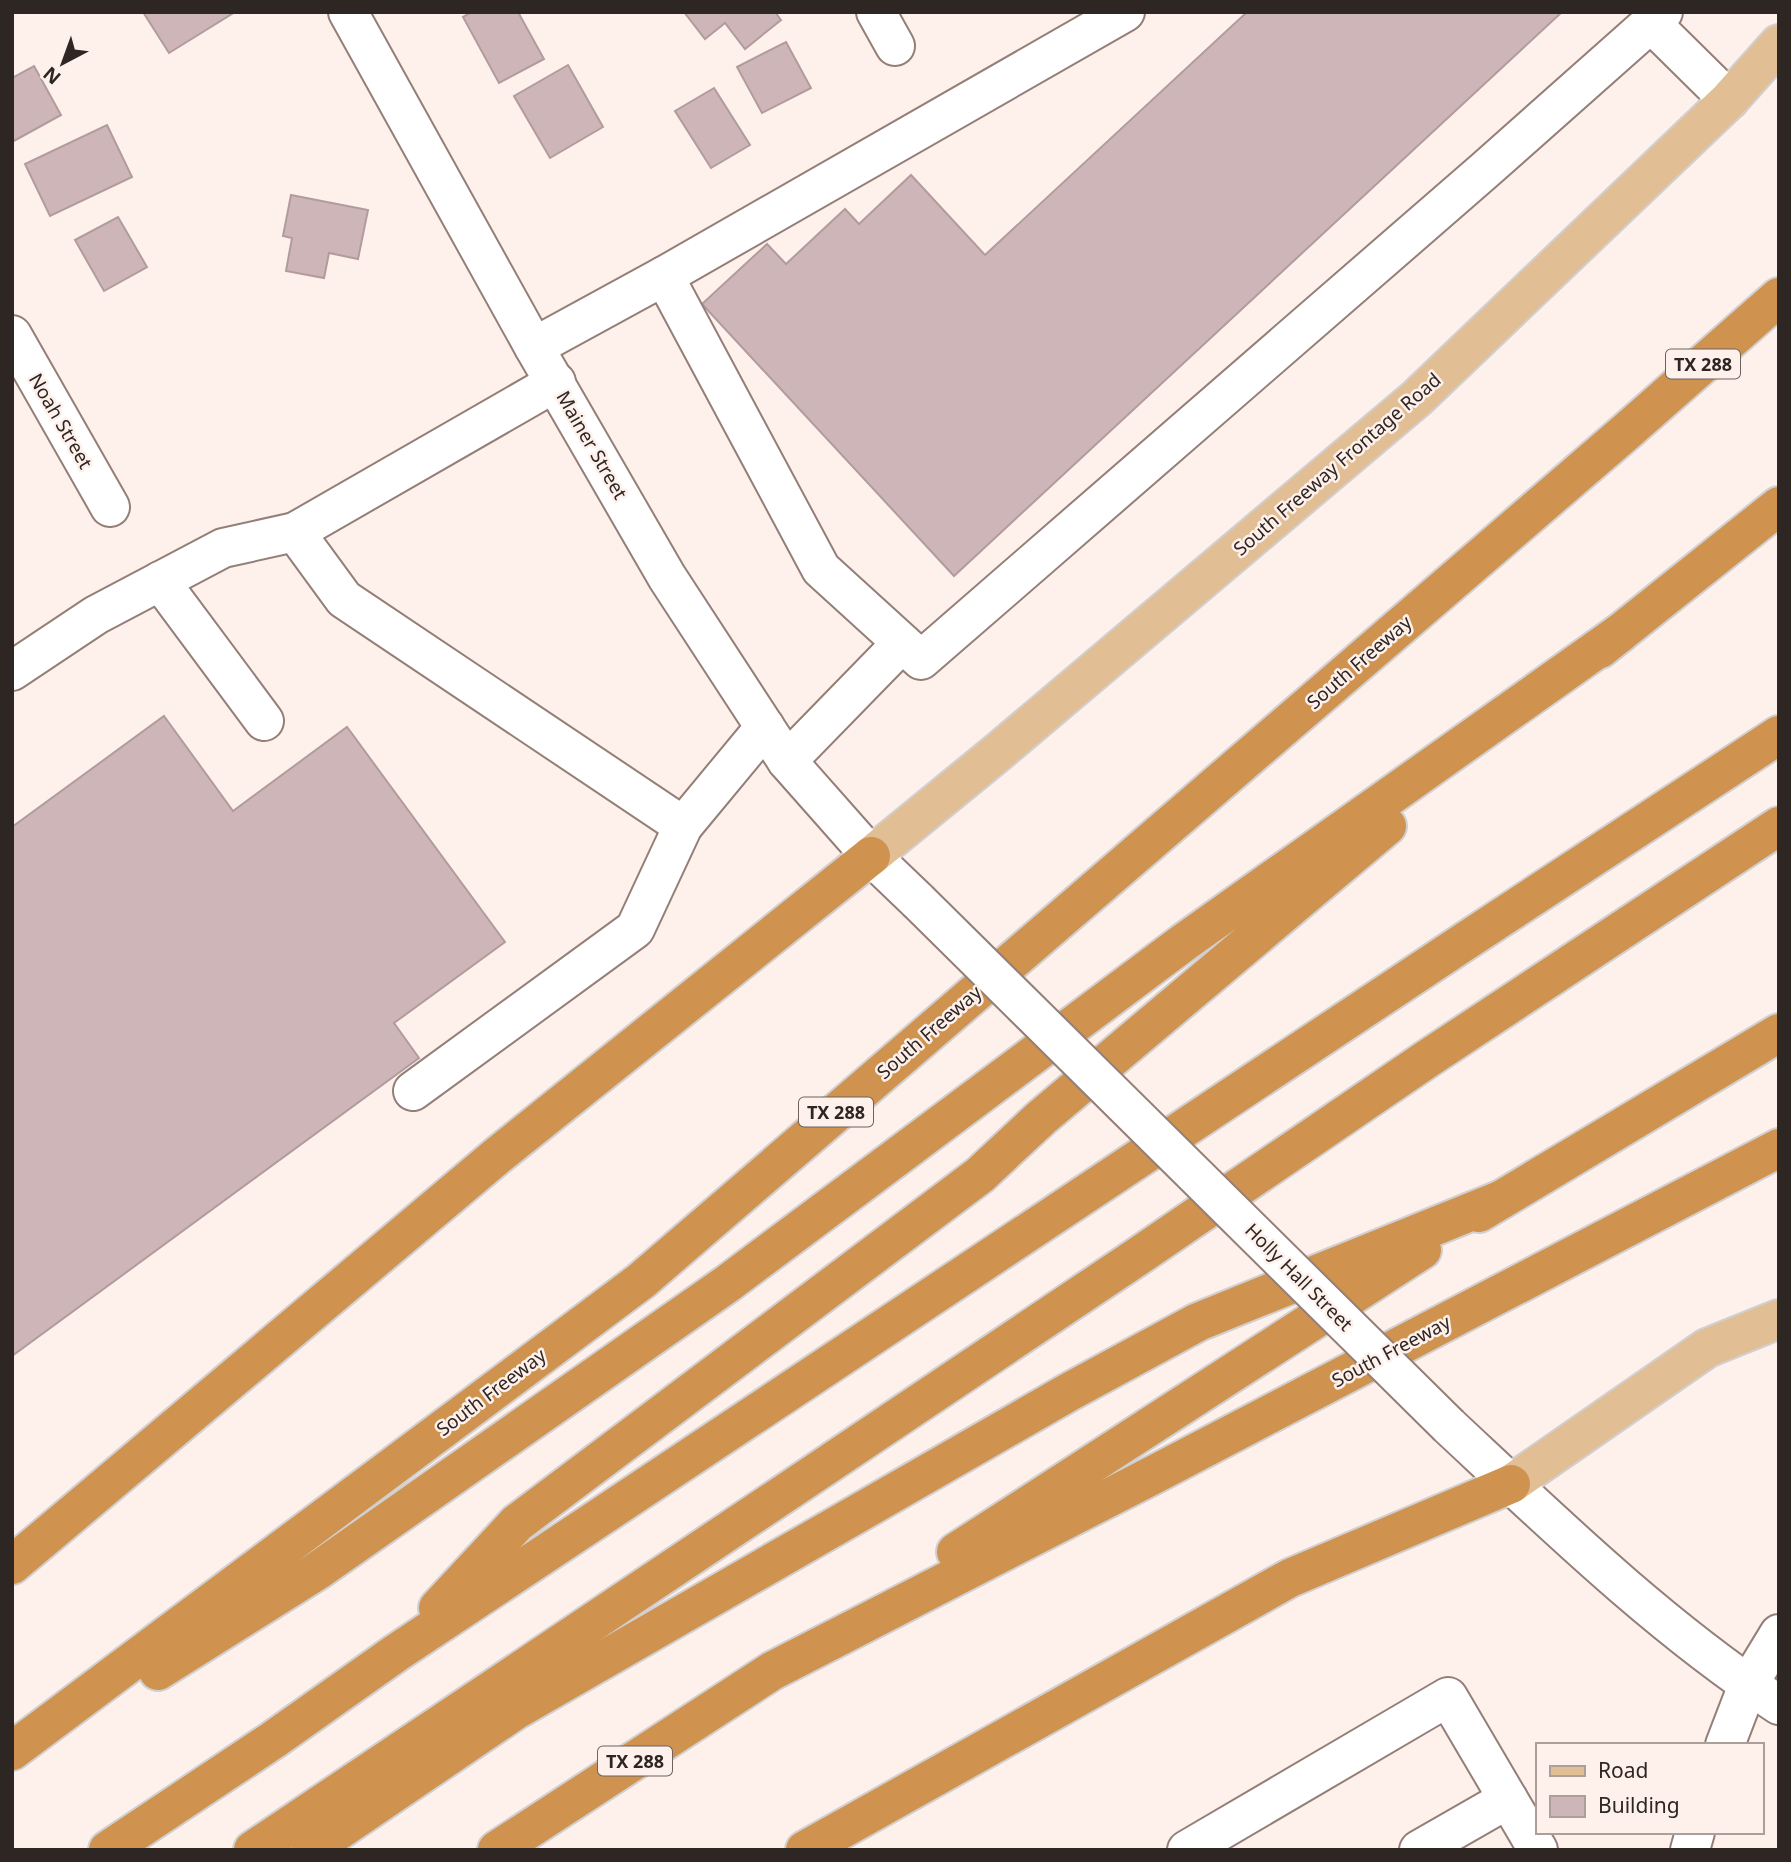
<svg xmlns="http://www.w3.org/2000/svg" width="1791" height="1862" font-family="'Noto Sans',sans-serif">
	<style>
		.building { fill: #ceb6b8; stroke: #b29b9d; stroke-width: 2 }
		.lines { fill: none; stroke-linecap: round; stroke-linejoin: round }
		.minor-casing { stroke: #947f78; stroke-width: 42 }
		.major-casing { stroke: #d1cfcf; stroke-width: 42 }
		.highway-casing { stroke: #d1cfcf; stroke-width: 42 }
		.minor { stroke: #fff; stroke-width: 38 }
		.major { stroke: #e2be95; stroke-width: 38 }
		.highway { stroke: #cf934f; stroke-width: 38 }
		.minor-bridge-casing { stroke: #947f78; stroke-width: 42; stroke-linecap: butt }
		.minor-bridge { stroke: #fff; stroke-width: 38 }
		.labels { text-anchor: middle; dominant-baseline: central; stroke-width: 5; stroke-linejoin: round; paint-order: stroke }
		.shield { fill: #fef0eb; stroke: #6c635f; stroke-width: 2 }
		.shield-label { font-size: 18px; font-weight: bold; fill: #2e2623 }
		.street-label { font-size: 19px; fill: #2e2623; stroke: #fef0eb }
	</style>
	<rect width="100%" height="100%" fill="#fef0eb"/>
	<g class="building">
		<polygon points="143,12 235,12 169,53"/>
		<polygon points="472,12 518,12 544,59 499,83 463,17"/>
		<polygon points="684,12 775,12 781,20 745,49 725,23 705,39"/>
		<polygon points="1247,12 1562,12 954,576 702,304 767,244 786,264 845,209 859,224 911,175 985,255"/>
		<polygon points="786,42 811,88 762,113 737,67"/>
		<polygon points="568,65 603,127 550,158 514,96"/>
		<polygon points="34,66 61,115 12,142 12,78"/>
		<polygon points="714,88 750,145 711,168 675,111"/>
		<polygon points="107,125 132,177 50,216 25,164"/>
		<polygon points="291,195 368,210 358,259 329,253 324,278 286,271 292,238 283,236"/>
		<polygon points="118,217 147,267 104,291 75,240"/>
		<polygon points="164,716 233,811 347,727 505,942 394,1023 419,1058 12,1356 12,827"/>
	</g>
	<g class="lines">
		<g class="minor-casing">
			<g id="minor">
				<polyline points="348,12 534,347 667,577 787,761 871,856 918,901"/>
				<polyline points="876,12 895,46"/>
				<polyline points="1651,23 1729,100"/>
				<polyline points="664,276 1125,12"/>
				<polyline points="12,335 110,507"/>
				<polyline points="534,347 664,276 821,569 921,660 1485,170 1663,12"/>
				<polyline points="295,532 344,599 683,826"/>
				<polyline points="160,581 264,721"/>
				<polyline points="12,671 96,615 223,548 295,532 556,382"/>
				<polyline points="787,761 902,643"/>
				<polyline points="413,1091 635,929 683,826 765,727"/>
				<path d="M1449 1426C1553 1523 1660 1627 1779 1705"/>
				<polyline points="1725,1745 1748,1685 1779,1634"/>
				<polyline points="1187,1850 1448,1697 1538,1850"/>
				<polyline points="1419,1850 1508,1799"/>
				<polyline points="1690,1850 1695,1832"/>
			</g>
		</g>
		<g class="major-casing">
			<g id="major">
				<polyline points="871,856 997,753 1417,398 1729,100 1779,44"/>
				<polyline points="1511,1484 1707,1348 1779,1319"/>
			</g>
		</g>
		<g class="highway-casing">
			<g id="highway">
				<polyline points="1600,649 1779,506"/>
				<polyline points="1479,1213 1779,1033"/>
				<polyline points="956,1552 1422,1250"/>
				<polyline points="12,1565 497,1156 871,856"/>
				<polyline points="438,1608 517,1523 980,1175 1041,1118 1387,826"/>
				<polyline points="158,1671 317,1571 727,1284 1183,943 1620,633"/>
				<polyline points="12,1751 641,1281 1627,431 1779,297"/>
				<polyline points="108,1850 273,1740 396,1653 1464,942 1779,735"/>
				<polyline points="253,1850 1137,1257 1427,1059 1779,826"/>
				<polyline points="310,1850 516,1710 1069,1392 1198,1322 1500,1200"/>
				<polyline points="497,1850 772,1671 1155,1474 1779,1148"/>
				<polyline points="805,1850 1290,1578 1511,1484"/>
			</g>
		</g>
		<use href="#minor" class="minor"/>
		<use href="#major" class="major"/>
		<use href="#highway" class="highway"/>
		<g class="minor-bridge-casing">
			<polyline id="minor-bridge" points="918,901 1449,1426"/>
		</g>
		<use href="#minor-bridge" class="minor-bridge"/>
	</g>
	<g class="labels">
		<g class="shield">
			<rect x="1666" y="349.5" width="74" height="29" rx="5"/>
			<rect x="799" y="1097.5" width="74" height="29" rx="5"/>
			<rect x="598" y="1746.5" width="74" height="29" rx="5"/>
		</g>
		<g class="shield-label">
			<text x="1703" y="364">TX 288</text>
			<text x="836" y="1112">TX 288</text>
			<text x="635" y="1761">TX 288</text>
		</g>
		<g class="street-label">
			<text transform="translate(61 421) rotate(60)">Noah Street</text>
			<text transform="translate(592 445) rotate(60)">Mainer Street</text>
			<text transform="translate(1337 464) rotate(-41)">South Freeway Frontage Road</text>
			<text transform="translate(1359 662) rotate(-41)">South Freeway</text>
			<text transform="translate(929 1032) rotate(-41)">South Freeway</text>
			<text transform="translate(1299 1277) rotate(45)">Holly Hall Street</text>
			<text transform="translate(1391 1351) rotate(-28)">South Freeway</text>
			<text transform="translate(491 1392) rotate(-37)">South Freeway</text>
		</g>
	</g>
	<rect width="1791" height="1862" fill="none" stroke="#2e2623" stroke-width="28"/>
	<rect x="1536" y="1743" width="228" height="91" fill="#fef0eb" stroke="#ab9f9b" stroke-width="2"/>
	<rect x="1550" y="1766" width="35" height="10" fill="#e2be95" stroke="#ab9f9b" stroke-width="2"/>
	<text x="1598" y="1778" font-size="21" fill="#2e2623">Road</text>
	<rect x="1550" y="1796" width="35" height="21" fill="#ceb6b8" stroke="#ab9f9b" stroke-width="2"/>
	<text x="1598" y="1813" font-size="21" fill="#2e2623">Building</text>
	<g transform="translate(63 63) rotate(221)" stroke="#fef0eb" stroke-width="5" paint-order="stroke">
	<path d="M0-5L12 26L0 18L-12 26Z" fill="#2e2623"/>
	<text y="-10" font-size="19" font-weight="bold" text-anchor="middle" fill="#2e2623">N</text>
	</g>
</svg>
